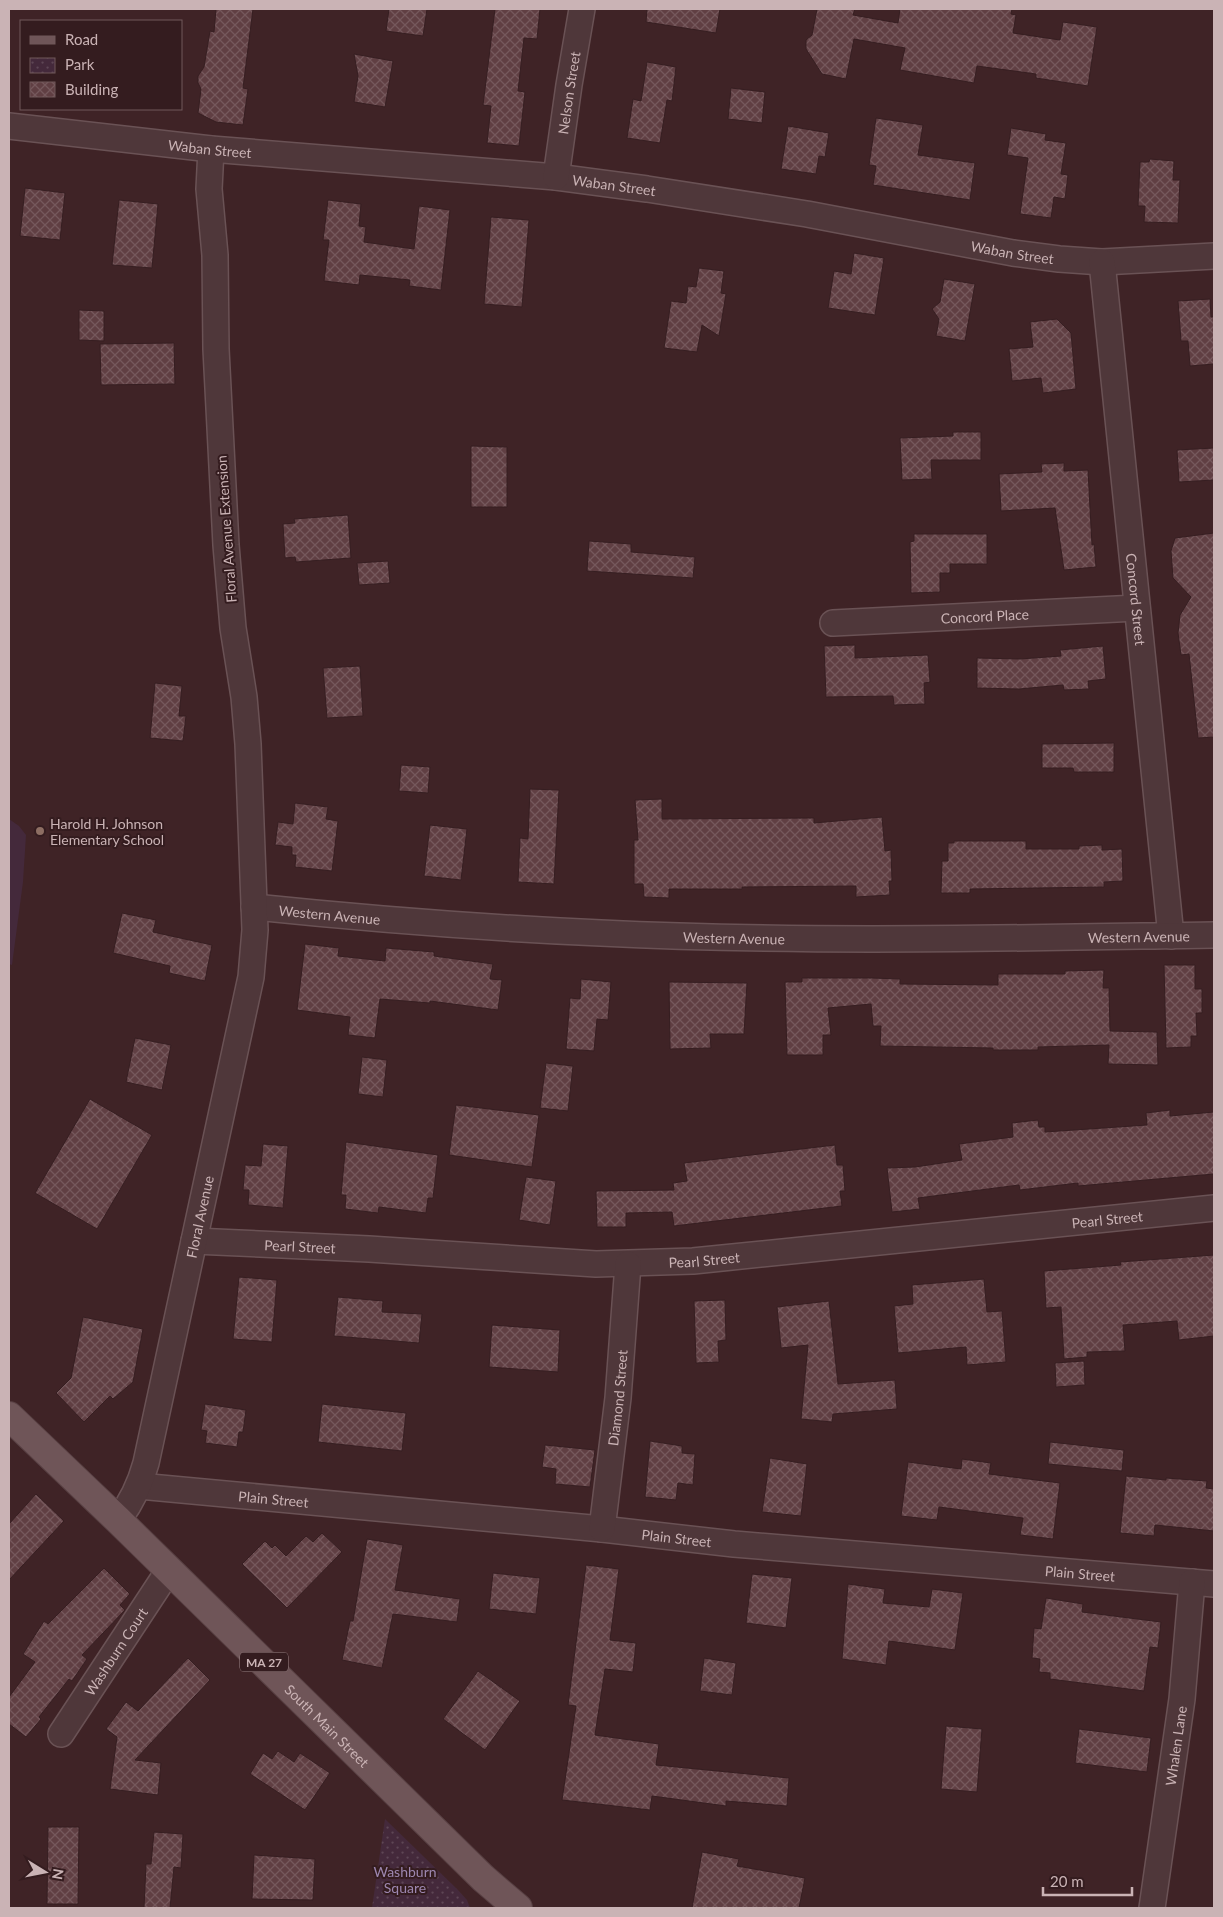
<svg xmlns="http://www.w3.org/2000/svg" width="1223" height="1917" font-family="Lato,sans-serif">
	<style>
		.park { fill: url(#park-dots) }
		.pitch { fill: #44293b }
		.building { fill: url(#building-cross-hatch); stroke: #361e21 }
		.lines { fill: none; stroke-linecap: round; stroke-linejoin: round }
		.street-casing { stroke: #6a5255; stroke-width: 28 }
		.primary-casing { stroke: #584043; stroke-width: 30 }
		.street { stroke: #4f373a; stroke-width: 25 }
		.primary { stroke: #6f5558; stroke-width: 28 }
		.education-dot { fill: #8d6e63; stroke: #341c1f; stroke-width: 2 }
		.labels { text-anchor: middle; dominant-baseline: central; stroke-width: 4; stroke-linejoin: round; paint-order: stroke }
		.shield { fill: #341c1f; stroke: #9d8688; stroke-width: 1 }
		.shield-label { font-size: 12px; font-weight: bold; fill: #cab3b5 }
		.street-label { font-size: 14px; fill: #cab3b5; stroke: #341c1f }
		.poi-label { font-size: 14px; fill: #cab3b5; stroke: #341c1f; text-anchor: start }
		.park-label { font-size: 14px; fill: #9d87b0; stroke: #341c1f }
	</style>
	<defs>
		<pattern id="park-dots" width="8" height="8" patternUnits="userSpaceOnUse" patternTransform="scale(1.25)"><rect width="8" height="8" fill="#44293b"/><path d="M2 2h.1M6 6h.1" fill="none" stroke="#5e4655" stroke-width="1.8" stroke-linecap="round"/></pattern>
		<pattern id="building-cross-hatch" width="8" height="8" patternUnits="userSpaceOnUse" patternTransform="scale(1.25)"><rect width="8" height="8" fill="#603f43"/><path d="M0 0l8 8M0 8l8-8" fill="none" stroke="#75585c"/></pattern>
	</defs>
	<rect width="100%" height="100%" fill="#3f2326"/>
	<polygon class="park" points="385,1819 458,1890 467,1900 470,1908 372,1908"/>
	<polygon class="pitch" points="9,819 19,826 26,835 23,882 12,965 9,964"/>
	<g class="building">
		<polygon points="216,9 253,9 243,88 248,89 243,125 216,122 198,113 201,89 198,83 198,76 204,67 210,31 214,32"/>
		<polygon points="389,9 427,9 423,36 386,31"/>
		<polygon points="495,9 540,9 537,39 524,38 518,91 525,92 519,146 487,143 491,106 483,105"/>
		<polygon points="647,9 720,9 716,33 646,22"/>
		<polygon points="817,9 855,9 853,15 898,23 900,9 1012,9 1011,14 1016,15 1013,33 1060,40 1063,22 1097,27 1088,86 1036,78 1036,74 977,66 974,83 900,70 905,48 854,39 846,79 822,74 806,49 806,40 812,35"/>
		<polygon points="354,54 393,61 385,107 354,102 358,76"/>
		<polygon points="647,62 676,67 672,101 667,100 660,143 627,138 633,99 641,101"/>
		<polygon points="731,88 765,92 762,123 728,119"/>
		<polygon points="876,118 923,125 918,155 975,163 970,200 873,185 876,166 869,165"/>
		<polygon points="788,126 829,133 825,157 819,156 816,174 781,169"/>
		<polygon points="1011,128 1046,134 1045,140 1066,143 1061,174 1068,175 1065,199 1054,197 1051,218 1020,214 1028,158 1007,155"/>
		<polygon points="1150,159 1174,161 1173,180 1180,180 1178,223 1144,222 1145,206 1138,206 1140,162 1149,162"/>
		<polygon points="25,188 65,193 60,240 20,236"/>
		<polygon points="119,200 158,204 152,268 112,265"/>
		<polygon points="328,200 361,204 359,226 366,227 364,242 414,249 419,206 450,210 441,290 409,286 410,280 360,275 359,285 324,281 329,240 323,240"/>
		<polygon points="491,217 529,220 522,307 484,304"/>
		<polygon points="854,253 884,258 875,315 828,308 834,271 851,274"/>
		<polygon points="699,268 724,271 721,293 726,294 719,336 702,325 697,352 664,348 671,301 686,303 688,286 696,287"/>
		<polygon points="944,279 975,284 965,341 936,336 939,319 932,309 940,302"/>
		<polygon points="1210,299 1211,317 1214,317 1214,364 1190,366 1188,341 1181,341 1178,301"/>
		<polygon points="79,310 104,311 104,341 79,340"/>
		<polygon points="1057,319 1071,333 1076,389 1043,393 1041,378 1012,381 1009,349 1033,347 1030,322"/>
		<polygon points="174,343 175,384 101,385 100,344"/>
		<polygon points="953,432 981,432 981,460 931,460 932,479 902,480 900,438 953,436"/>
		<polygon points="471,446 507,447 507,507 471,507"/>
		<polygon points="1214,448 1214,480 1179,482 1177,450"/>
		<polygon points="1064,463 1064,471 1088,470 1092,545 1094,544 1096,567 1064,570 1055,508 1001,511 999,474 1042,472 1041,464"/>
		<polygon points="348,515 351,558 296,562 295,557 285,558 283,524 295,523 294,519"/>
		<polygon points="1214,533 1214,737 1198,738 1189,654 1181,655 1178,633 1180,615 1191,597 1173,578 1171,551 1175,538"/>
		<polygon points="914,534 987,534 987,564 950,564 950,573 940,573 940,592 911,593 910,542 914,541"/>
		<polygon points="589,541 631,544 631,552 695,557 693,578 587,571"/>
		<polygon points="388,561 390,583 359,585 357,563"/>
		<polygon points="855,645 855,658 928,655 930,682 924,683 925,704 894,705 893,696 826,697 824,646"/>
		<polygon points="1103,646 1106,679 1088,681 1089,689 1064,690 1063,685 1019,689 977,688 977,658 1020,659 1061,656 1060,650"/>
		<polygon points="360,666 363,716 327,718 323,668"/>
		<polygon points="155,683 182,686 179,716 186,716 183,741 150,738"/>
		<polygon points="1114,743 1114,772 1074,772 1073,768 1042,768 1042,744"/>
		<polygon points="401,765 430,767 428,793 399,791"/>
		<polygon points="530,789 559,790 554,884 518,882 520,838 528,839"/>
		<polygon points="662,799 662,819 814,818 814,823 882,817 885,851 891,850 892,881 889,881 890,895 856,897 856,886 742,887 742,889 669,889 669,898 644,897 643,884 634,884 634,840 638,840 635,800"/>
		<polygon points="295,803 328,807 326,819 338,821 332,871 295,867 296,855 292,855 292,847 275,845 278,822 293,824"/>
		<polygon points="430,825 467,829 461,880 424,876"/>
		<polygon points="954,841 1026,841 1026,849 1079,849 1079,846 1102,845 1102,850 1122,849 1123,881 1104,882 1104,887 970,889 970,893 941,893 942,861 948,861 948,843 954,843"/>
		<polygon points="122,913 156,920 153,932 212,945 205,981 169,973 170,966 113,953"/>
		<polygon points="305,944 339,948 338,956 385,961 386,948 434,952 434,956 493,964 490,979 502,980 498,1010 430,1001 430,1003 380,999 375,1038 348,1035 350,1017 297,1010"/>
		<polygon points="1164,965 1195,965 1195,989 1202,989 1202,1013 1196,1013 1197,1036 1191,1036 1191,1047 1166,1048"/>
		<polygon points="1104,970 1103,988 1109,988 1110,1031 1157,1032 1158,1065 1108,1064 1109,1045 1038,1047 1038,1050 993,1050 993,1048 880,1046 881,1026 873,1026 871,1004 828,1008 831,1035 823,1035 823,1055 787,1055 785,982 802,982 802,978 872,978 900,979 900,984 998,985 998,974 1065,974 1065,971"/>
		<polygon points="581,979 611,982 608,1020 597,1019 594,1051 566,1049 570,998 580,999"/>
		<polygon points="669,982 747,983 744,1034 710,1034 711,1048 670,1049"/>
		<polygon points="135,1038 171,1045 162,1090 126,1082"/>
		<polygon points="362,1057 387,1060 383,1097 358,1094"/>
		<polygon points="546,1063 573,1066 568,1111 540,1108"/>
		<polygon points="90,1099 152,1135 97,1229 35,1193"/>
		<polygon points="456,1105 539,1115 532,1167 449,1155"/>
		<polygon points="1170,1110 1170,1116 1214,1112 1214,1174 1078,1186 1078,1183 1020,1190 1019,1185 918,1198 920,1209 892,1212 887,1168 915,1167 962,1160 959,1144 1013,1137 1012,1123 1038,1120 1039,1127 1045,1127 1045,1132 1147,1125 1146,1113"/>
		<polygon points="346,1142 438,1155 433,1198 428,1198 426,1213 379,1207 378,1213 345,1209 346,1195 341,1195"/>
		<polygon points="263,1144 288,1146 283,1208 248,1205 249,1190 243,1190 245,1165 261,1166"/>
		<polygon points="835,1145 837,1165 843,1165 845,1191 840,1191 842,1206 674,1226 672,1212 626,1213 626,1227 597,1227 596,1191 674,1190 673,1183 687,1181 684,1163"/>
		<polygon points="526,1177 556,1181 550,1225 519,1220"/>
		<polygon points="1214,1255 1214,1336 1179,1340 1177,1321 1123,1325 1125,1351 1087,1352 1087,1357 1064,1359 1061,1307 1046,1308 1044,1271 1121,1265 1120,1262"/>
		<polygon points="239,1277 277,1280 272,1342 233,1339"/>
		<polygon points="984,1279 987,1312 1002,1311 1006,1362 967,1365 966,1347 898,1353 894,1306 913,1304 912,1285"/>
		<polygon points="338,1297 383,1301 382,1312 422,1314 419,1343 334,1336"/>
		<polygon points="725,1300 726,1340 718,1341 719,1362 696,1363 694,1301"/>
		<polygon points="829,1301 838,1384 895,1380 897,1409 833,1414 832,1422 801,1419 808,1345 781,1348 777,1307"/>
		<polygon points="83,1317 143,1329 133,1382 113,1399 110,1396 84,1422 56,1393 71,1378"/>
		<polygon points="492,1325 560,1330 558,1372 489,1367"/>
		<polygon points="1084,1361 1085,1385 1056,1387 1055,1363"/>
		<polygon points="205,1404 246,1410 243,1432 239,1432 237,1447 205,1443 207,1431 201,1430"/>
		<polygon points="322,1404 406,1413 402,1451 318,1442"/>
		<polygon points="650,1441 682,1446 682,1453 695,1454 693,1485 678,1483 676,1500 645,1497"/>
		<polygon points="1050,1442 1124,1450 1122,1471 1048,1464"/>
		<polygon points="545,1445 595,1450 590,1487 555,1484 556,1469 542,1467"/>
		<polygon points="770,1458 807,1464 801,1516 762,1512"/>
		<polygon points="962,1459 991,1463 989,1474 1060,1483 1053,1539 1020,1535 1023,1518 939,1507 937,1520 901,1516 908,1462 961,1469"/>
		<polygon points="1126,1476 1166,1480 1166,1478 1207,1481 1206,1488 1214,1489 1214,1531 1155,1525 1154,1536 1120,1533"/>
		<polygon points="36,1494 64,1521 9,1580 9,1524"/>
		<polygon points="322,1533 342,1552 287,1608 242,1564 265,1541 272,1548 275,1545 286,1556 306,1536 313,1542"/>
		<polygon points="367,1539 403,1545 395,1590 460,1599 457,1622 393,1614 382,1668 342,1660 350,1621 353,1621"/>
		<polygon points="586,1565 619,1569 610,1640 636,1643 633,1672 605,1669 595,1735 659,1744 656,1765 789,1778 787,1806 726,1801 726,1806 652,1796 650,1810 562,1800 576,1706 568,1705"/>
		<polygon points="104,1568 130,1594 120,1605 125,1610 82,1655 87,1659 72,1681 69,1679 39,1717 41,1719 26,1737 9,1724 9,1697 35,1662 23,1654 44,1621 48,1624"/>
		<polygon points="493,1573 540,1578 536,1614 489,1609"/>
		<polygon points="752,1574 792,1578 786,1628 746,1623"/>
		<polygon points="848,1584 885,1589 883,1603 929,1607 932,1589 963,1593 955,1650 889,1641 886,1665 842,1659"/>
		<polygon points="1046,1598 1083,1604 1082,1612 1161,1622 1158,1648 1150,1647 1144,1691 1050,1679 1050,1673 1039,1672 1040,1659 1032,1658 1034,1628 1041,1629"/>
		<polygon points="188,1658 210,1680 135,1760 161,1763 158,1795 110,1789 117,1737 106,1729 126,1702 138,1711"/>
		<polygon points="704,1658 736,1663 732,1695 700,1691"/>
		<polygon points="478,1671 520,1701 485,1750 443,1719"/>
		<polygon points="946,1726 982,1729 977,1792 941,1789"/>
		<polygon points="1079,1729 1151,1738 1147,1772 1075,1763"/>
		<polygon points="278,1751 294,1762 300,1753 330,1773 305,1810 250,1774 263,1753 272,1759"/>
		<polygon points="48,1827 79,1827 78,1904 47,1904"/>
		<polygon points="154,1832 183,1834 181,1868 174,1867 170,1908 144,1908 146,1864 151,1864"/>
		<polygon points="702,1852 739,1859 737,1866 805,1878 799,1908 692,1908"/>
		<polygon points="254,1855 315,1859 313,1900 252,1899"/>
	</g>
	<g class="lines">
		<g class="street-casing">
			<g id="street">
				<path id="s1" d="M9 126 211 149 556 177 647 189 807 214 1013 253 1059 259 1102 262 1214 256"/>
				<path id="s2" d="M556 177 569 85 582 9"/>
				<path id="s3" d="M1102 262 1171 936"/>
				<path id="s4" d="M833 623 1137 608"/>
				<path id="s5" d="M254 907C370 919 485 928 601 933 805 943 1010 938 1214 935"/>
				<path id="s6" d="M194 1241 369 1249 596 1264 693 1261 1214 1208"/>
				<path id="s7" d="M139 1486 602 1529 734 1544 1214 1584"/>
				<path id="s8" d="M118 1520C132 1502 140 1485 146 1463L251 977 255 930 248 744 244 697 233 628 226 545 216 349 215 255 209 189 211 149"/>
				<path id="s9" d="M602 1529 618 1398 628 1264"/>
				<path id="s10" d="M61 1734 169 1570"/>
				<path id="s11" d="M1152 1908 1182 1699 1192 1582"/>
			</g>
		</g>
		<g class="primary-casing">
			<g id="primary">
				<path id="s12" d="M9 1416 118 1520 483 1878 518 1908"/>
			</g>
		</g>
		<use href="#street" class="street"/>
		<use href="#primary" class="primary"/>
	</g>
	<circle class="education-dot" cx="40" cy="831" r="5"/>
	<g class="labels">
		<rect class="shield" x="240" y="1652.5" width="48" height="19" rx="4"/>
		<g class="shield-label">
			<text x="264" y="1662">MA 27</text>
		</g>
		<g class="street-label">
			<text stroke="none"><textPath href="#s2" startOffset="85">Nelson Street</textPath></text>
			<text stroke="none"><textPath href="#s1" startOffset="202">Waban Street</textPath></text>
			<text stroke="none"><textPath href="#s1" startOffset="608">Waban Street</textPath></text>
			<text stroke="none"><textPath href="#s1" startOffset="1012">Waban Street</textPath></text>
			<text transform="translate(226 529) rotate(-94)">Floral Avenue Extension</text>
			<text stroke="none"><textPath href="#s3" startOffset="339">Concord Street</textPath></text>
			<text stroke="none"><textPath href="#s4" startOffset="152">Concord Place</textPath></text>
			<text stroke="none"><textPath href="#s5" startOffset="76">Western Avenue</textPath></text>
			<text stroke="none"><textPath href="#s5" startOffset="886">Western Avenue</textPath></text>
			<text stroke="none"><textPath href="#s5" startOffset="481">Western Avenue</textPath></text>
			<text stroke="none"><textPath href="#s8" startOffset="316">Floral Avenue</textPath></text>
			<text stroke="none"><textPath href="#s6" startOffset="916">Pearl Street</textPath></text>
			<text stroke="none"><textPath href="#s6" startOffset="106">Pearl Street</textPath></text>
			<text stroke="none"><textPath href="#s6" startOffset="511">Pearl Street</textPath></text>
			<text stroke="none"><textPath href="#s9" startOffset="132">Diamond Street</textPath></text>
			<text stroke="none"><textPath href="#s7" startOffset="135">Plain Street</textPath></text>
			<text stroke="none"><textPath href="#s7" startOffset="540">Plain Street</textPath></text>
			<text stroke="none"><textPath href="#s7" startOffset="945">Plain Street</textPath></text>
			<text stroke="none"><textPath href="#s10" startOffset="99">Washburn Court</textPath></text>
			<text stroke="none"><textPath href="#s12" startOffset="444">South Main Street</textPath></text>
			<text stroke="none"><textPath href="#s11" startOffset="164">Whalen Lane</textPath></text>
		</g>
		<g class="poi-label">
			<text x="50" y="823">Harold H. Johnson<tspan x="50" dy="16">Elementary School</tspan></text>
		</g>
		<g class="park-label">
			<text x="405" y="1871">Washburn<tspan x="405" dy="16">Square</tspan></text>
		</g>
	</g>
	<rect width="1223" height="1917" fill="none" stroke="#cab3b5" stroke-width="20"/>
	<rect x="20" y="20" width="162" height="90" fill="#341c1f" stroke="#70585b"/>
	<rect x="30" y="36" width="25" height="8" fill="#6f5558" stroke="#70585b"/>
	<text x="65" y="45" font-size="15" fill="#cab3b5">Road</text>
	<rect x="30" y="58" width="25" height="15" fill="url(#park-dots)" stroke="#70585b"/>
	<text x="65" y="70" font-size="15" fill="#cab3b5">Park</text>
	<rect x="30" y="82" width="25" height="15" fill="url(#building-cross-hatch)" stroke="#70585b"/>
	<text x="65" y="95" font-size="15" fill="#cab3b5">Building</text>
	<g transform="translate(45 1872) rotate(100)" stroke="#341c1f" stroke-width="4" paint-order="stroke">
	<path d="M0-4L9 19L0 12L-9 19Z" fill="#cab3b5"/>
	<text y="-8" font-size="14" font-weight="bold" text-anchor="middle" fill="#cab3b5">N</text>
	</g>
	<path d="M1043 1887v8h89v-8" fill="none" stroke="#cab3b5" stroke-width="2.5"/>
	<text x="1050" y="1887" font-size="15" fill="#cab3b5" stroke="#341c1f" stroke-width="4" paint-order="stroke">20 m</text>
</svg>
